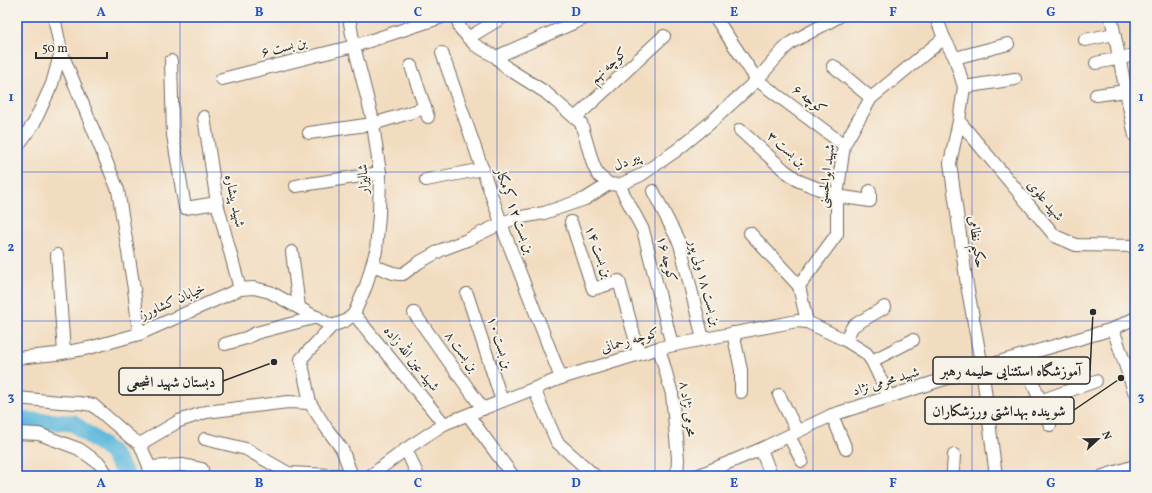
<svg xmlns="http://www.w3.org/2000/svg" width="1152" height="493" font-family="Vollkorn,Amiri,serif">
	<style>
		.lines { fill: none; stroke-linecap: round; stroke-linejoin: round }
		.river { stroke: #5fb9dd; stroke-width: 17 }
		.minor-casing { stroke: #71695f; stroke-width: 14 }
		.minor { stroke: #fff; stroke-width: 12 }
		.grid { fill: none; stroke: #1d4ed8; stroke-width: 1; stroke-opacity: 0.55 }
		.labels { text-anchor: middle; dominant-baseline: central; stroke-width: 4; stroke-linejoin: round; paint-order: stroke }
		.street-label { font-size: 14px; fill: #2b2b2b; stroke: #f7f3e8 }
		.leader { fill: none; stroke: #2b2b2b; stroke-width: 1.5 }
		.callout-dot { fill: #2b2b2b; stroke: #f7f3e8; stroke-width: 1.5 }
		.callout { fill: #f7f3e8; stroke: #2b2b2b; stroke-width: 1.5 }
		.callout-label { font-size: 15px; text-anchor: middle; font-weight: bold; fill: #2b2b2b }
		.neatline { fill: none; stroke: #1d4ed8; stroke-width: 1.5 }
		.grid-label { font-size: 13px; text-anchor: middle; font-weight: bold; fill: #1d4ed8 }
	</style>
	<rect width="100%" height="100%" fill="#f7f3e8"/>
	<filter id="ink" filterUnits="userSpaceOnUse"><feTurbulence type="fractalNoise" baseFrequency=".025" numOctaves="2"/><feDisplacementMap in="SourceGraphic" scale="8" xChannelSelector="R" yChannelSelector="G"/><feConvolveMatrix kernelMatrix="1 2 1 2 8 2 1 2 1" color-interpolation-filters="sRGB"/></filter>
	<filter id="wash" filterUnits="userSpaceOnUse"><feTurbulence type="fractalNoise" baseFrequency=".012" numOctaves="4" result="noise"/><feDisplacementMap in="SourceGraphic" scale="16" xChannelSelector="R" yChannelSelector="G"/><feGaussianBlur stdDeviation="0.9" result="paint"/><feColorMatrix in="noise" values="0 0 0 0 0 0 0 0 0 0 0 0 0 0 0 0 0 1.4 0 .05"/><feComposite in="paint" operator="in"/></filter>
	<g filter="url(#wash)">
		<rect width="100%" height="100%" fill="#f2dcbf"/>
		<g class="lines">
			<polyline class="river" points="17,420 73,423 111,452 127,476"/>
		</g>
	</g>
	<g filter="url(#ink)">
		<g class="lines">
			<g class="minor-casing">
				<g id="minor">
					<polyline points="54,17 61,51 118,190 134,289 139,334"/>
					<polyline points="349,17 354,46 372,117 380,173 379,215 376,251 366,286 354,314 345,321 332,326 301,359 310,403 327,429 342,449 352,476"/>
					<polyline points="457,17 460,28 475,45 496,57 507,68 545,92 581,123 593,164 598,175 609,184 619,185 641,175 677,150 710,123 757,80 784,49 792,42 838,17"/>
					<polyline points="715,17 757,80 844,145"/>
					<polyline points="936,17 944,38 955,58 964,87 959,121 950,163 967,285 982,367 996,476"/>
					<polyline points="1111,17 1135,136"/>
					<polyline points="468,38 503,17"/>
					<polyline points="1085,40 1114,34"/>
					<polyline points="442,53 506,237 561,378"/>
					<polyline points="496,57 587,17"/>
					<polyline points="955,58 1008,44"/>
					<polyline points="171,61 173,135 185,208 217,203"/>
					<polyline points="1096,63 1135,55"/>
					<polyline points="411,66 428,117"/>
					<polyline points="833,66 871,98"/>
					<polyline points="222,79 354,46 442,17"/>
					<polyline points="964,87 1015,79"/>
					<polyline points="1096,95 1126,91"/>
					<polyline points="204,117 217,203 240,289"/>
					<polyline points="575,118 664,36"/>
					<polyline points="959,121 1055,236 1076,245 1135,246"/>
					<polyline points="740,130 784,170 799,181 837,196 870,201 870,191"/>
					<polyline points="309,133 373,124 425,108"/>
					<polyline points="17,147 34,123 52,84 61,51"/>
					<polyline points="426,180 483,169"/>
					<polyline points="619,185 643,230 672,345"/>
					<polyline points="296,186 380,173"/>
					<polyline points="653,191 680,244 703,339"/>
					<polyline points="571,222 593,289 619,281 639,353"/>
					<polyline points="750,233 799,286"/>
					<polyline points="292,252 299,307"/>
					<polyline points="57,255 64,352"/>
					<polyline points="372,265 393,273 399,274 403,274 418,263 441,250 467,240 502,223 516,218 544,213 585,199 609,184"/>
					<polyline points="467,294 502,401"/>
					<polyline points="414,313 483,409"/>
					<polyline points="354,314 444,424"/>
					<polyline points="807,322 799,286 837,234 837,196 844,145 871,98 944,38"/>
					<polyline points="1113,329 1135,394"/>
					<polyline points="733,333 741,370 741,392"/>
					<polyline points="845,340 853,326 885,307"/>
					<polyline points="225,344 246,338 256,333 317,317"/>
					<polyline points="659,348 672,394 678,459 677,476"/>
					<polyline points="1022,356 1050,425"/>
					<polyline points="17,358 56,354 89,348 139,334 240,289 254,288 270,292 332,326"/>
					<polyline points="872,361 913,340"/>
					<polyline points="534,389 557,442 595,476"/>
					<polyline points="779,395 797,431"/>
					<polyline points="17,398 60,402 79,403 93,405 131,438 140,444 179,421 206,412 288,402 310,403"/>
					<polyline points="1040,401 1096,381"/>
					<polyline points="468,415 513,476"/>
					<polyline points="832,415 846,449"/>
					<polyline points="17,433 39,434 79,449 100,464 108,476"/>
					<polyline points="789,436 802,461"/>
					<polyline points="205,439 246,449 288,473 352,476"/>
					<polyline points="140,444 153,476"/>
					<polyline points="406,449 418,476"/>
					<polyline points="761,449 769,470"/>
					<polyline points="149,467 183,465 202,469"/>
					<polyline points="370,476 406,449 444,424 561,378 659,348 797,321 807,322 845,340 866,353 872,361 889,397"/>
					<polyline points="697,476 761,449 832,415 982,367 1113,329 1135,318"/>
					<polyline points="953,476 953,471 954,455"/>
					<polyline points="1103,476 1135,466"/>
				</g>
			</g>
			<use href="#minor" class="minor"/>
		</g>
	</g>
	<path class="grid" d="M180 17V476M339 17V476M497 17V476M655 17V476M813 17V476M972 17V476M17 172H1135M17 321H1135"/>
	<g class="labels">
		<g class="street-label">
			<text transform="translate(284 48) rotate(-14)">بن بست ۶</text>
			<text transform="translate(609 66) rotate(-43)">کوچه نهم</text>
			<text transform="translate(809 100) rotate(37)">کوچه ۶</text>
			<text transform="translate(786 150) rotate(41)">بن بست ۳</text>
			<text transform="translate(627 162) rotate(-24)">پیر دل</text>
			<text transform="translate(827 176) rotate(-83)">شهید ابوالحسنی</text>
			<text transform="translate(364 179) rotate(-92)">شالیزار</text>
			<text transform="translate(234 201) rotate(78)">شهید پیشاره</text>
			<text transform="translate(1045 201) rotate(50)">شهید علوی</text>
			<text transform="translate(514 211) rotate(70)">بن بست ۱۲ کرمکار</text>
			<text transform="translate(976 242) rotate(82)">حکیم نظامی</text>
			<text transform="translate(598 252) rotate(70)">بن بست ۱۴</text>
			<text transform="translate(666 259) rotate(76)">کوچه ۱۶</text>
			<text transform="translate(704 283) rotate(75)">بن بست ۱۸ ولی پور</text>
			<text transform="translate(173 302) rotate(-24)">خیابان کشاورز</text>
			<text transform="translate(630 341) rotate(-16)">کوچه رحمانی</text>
			<text transform="translate(499 343) rotate(72)">بن بست ۱۰</text>
			<text transform="translate(461 352) rotate(54)">بن بست ۸</text>
			<text transform="translate(411 359) rotate(51)">شهید عین الله زاده</text>
			<text transform="translate(886 382) rotate(-17)">شهید محرمی نژاد</text>
			<text transform="translate(687 409) rotate(82)">محرمی نژاد ۸</text>
		</g>
	</g>
	<path class="leader" d="M1093 312L1090 371M274 362L223 381M1121 378L1074 410"/>
	<g class="callout-dot">
		<circle cx="1093" cy="312" r="4"/>
		<circle cx="274" cy="362" r="4"/>
		<circle cx="1121" cy="378" r="4"/>
	</g>
	<g class="callout">
		<rect x="933" y="357" width="157" height="27" rx="4"/>
		<rect x="119" y="368" width="104" height="27" rx="4"/>
		<rect x="925" y="397" width="149" height="27" rx="4"/>
	</g>
	<g class="callout-label">
		<text x="1011" y="376">آموزشگاه استثنایی حلیمه رهبر</text>
		<text x="171" y="387">دبستان شهید اشجعی</text>
		<text x="999" y="416">شوینده بهداشتی ورزشکاران</text>
	</g>
	<rect width="1152" height="493" fill="none" stroke="#f7f3e8" stroke-width="44"/>
	<g transform="translate(1098 439) rotate(68)" stroke="#f7f3e8" stroke-width="3" paint-order="stroke">
	<path d="M0-3L7 15L0 10L-7 15Z" fill="#2b2b2b"/>
	<text y="-6" font-size="11" font-weight="bold" text-anchor="middle" fill="#2b2b2b">N</text>
	</g>
	<path d="M36 52v6h71v-6" fill="none" stroke="#2b2b2b" stroke-width="2"/>
	<text x="42" y="52" font-size="12" fill="#2b2b2b" stroke="#f7f3e8" stroke-width="3" paint-order="stroke">50 m</text>
	<rect x="22" y="22" width="1108" height="449" class="neatline"/>
	<g class="grid-label">
		<text x="101" y="16">A</text>
		<text x="259" y="16">B</text>
		<text x="418" y="16">C</text>
		<text x="576" y="16">D</text>
		<text x="734" y="16">E</text>
		<text x="893" y="16">F</text>
		<text x="1051" y="16">G</text>
		<text x="11" y="101">1</text>
		<text x="1141" y="101">1</text>
		<text x="11" y="251">2</text>
		<text x="1141" y="251">2</text>
		<text x="11" y="401">3</text>
		<text x="1141" y="401">3</text>
		<text x="101" y="487">A</text>
		<text x="259" y="487">B</text>
		<text x="418" y="487">C</text>
		<text x="576" y="487">D</text>
		<text x="734" y="487">E</text>
		<text x="893" y="487">F</text>
		<text x="1051" y="487">G</text>
	</g>
</svg>
